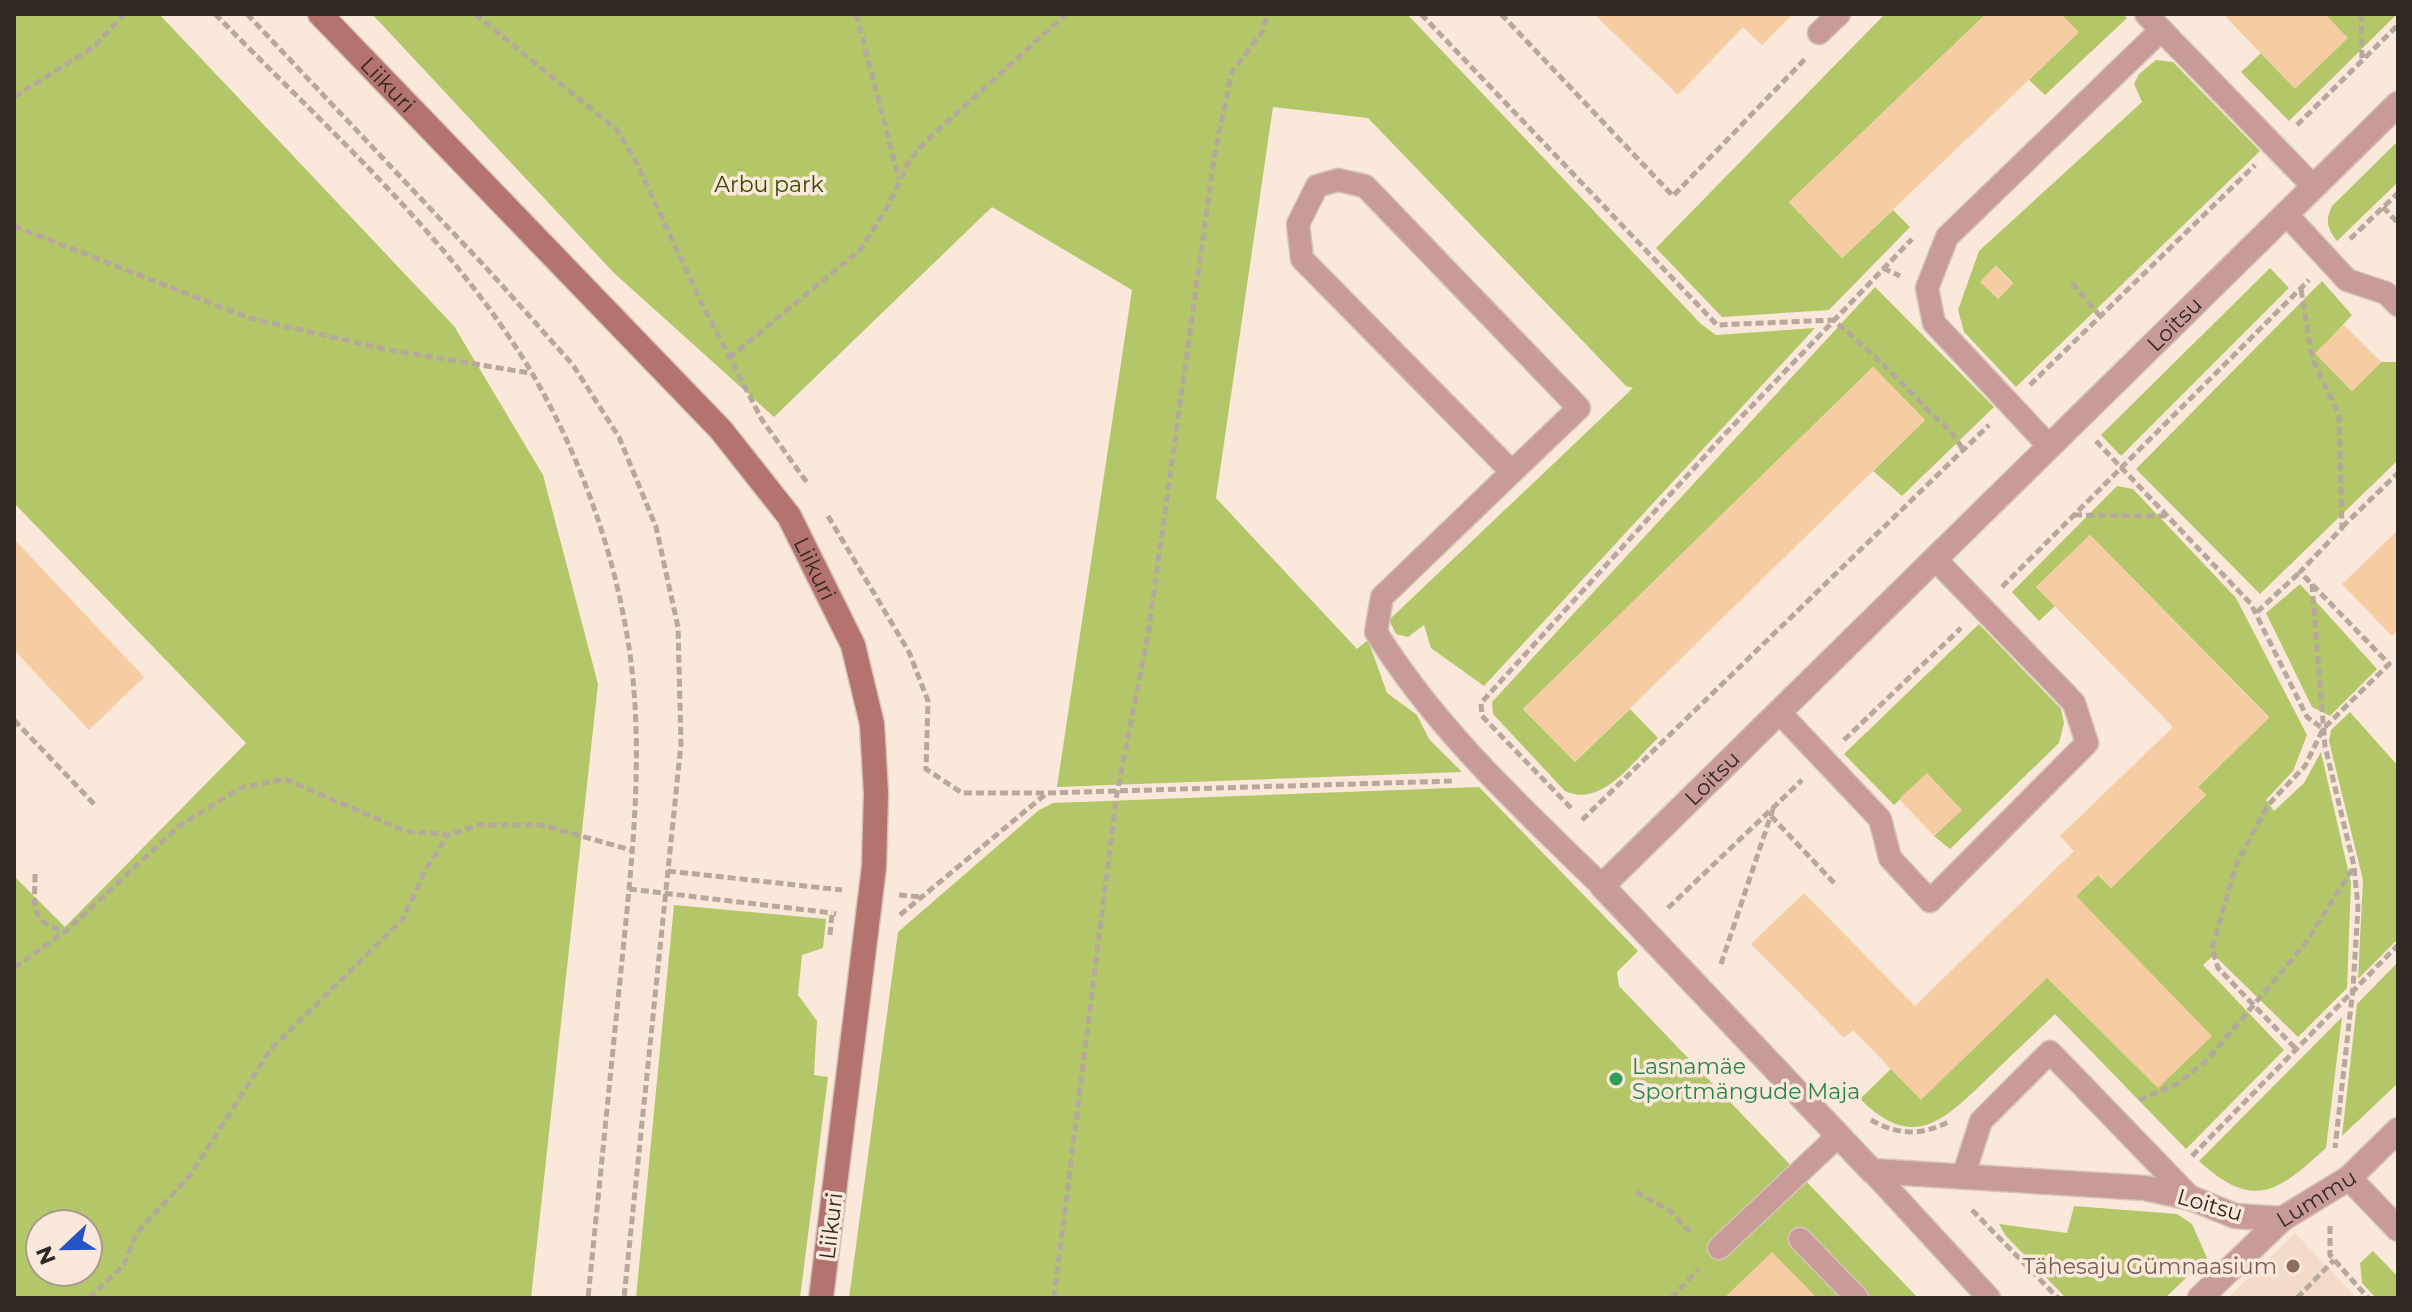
<svg xmlns="http://www.w3.org/2000/svg" width="2412" height="1312" font-family="Montserrat,sans-serif">
	<style>
		.built { fill: #f4dbc9 }
		.green { fill: #b3c769; fill-rule: evenodd }
		.building { fill: #f6cca2 }
		.lines { fill: none; stroke-linecap: round; stroke-linejoin: round }
		.lane-casing { stroke: #d5c5b9; stroke-width: 25 }
		.street-casing { stroke: #d5c5b9; stroke-width: 27 }
		.secondary-casing { stroke: #d5c5b9; stroke-width: 27 }
		.path { stroke: #b7a89d; stroke-width: 5; stroke-dasharray: 8 4; stroke-linecap: butt }
		.lane { stroke: #c89b98; stroke-width: 22 }
		.street { stroke: #c89b98; stroke-width: 24 }
		.secondary { stroke: #b4736f; stroke-width: 24 }
		.leisure-dot { fill: #2e9e5b; stroke: #fae8da; stroke-width: 3 }
		.education-dot { fill: #8d6e63; stroke: #fae8da; stroke-width: 3 }
		.labels { text-anchor: middle; dominant-baseline: central; stroke-width: 7; stroke-linejoin: round; paint-order: stroke }
		.street-label { font-size: 22px; fill: #2f2823; stroke: #fae8da }
		.park-label { font-size: 22px; fill: #3d4800; stroke: #fae8da }
		.leisure-label { font-size: 22px; fill: #27864d; stroke: #fae8da; text-anchor: start }
		.education-label { font-size: 22px; fill: #785e54; stroke: #fae8da; text-anchor: end }
	</style>
	<rect width="100%" height="100%" fill="#fae8da"/>
	<polygon class="built" points="2295,1233 2357,1298 2228,1298"/>
	<g class="green">
		<path d="M14 14H159L454 326 543 475 598 684 531 1298H14V876L65 927 246 743 14 503ZM40 1224H88V1272H40Z"/>
		<polygon points="372,14 1407,14 1701,324 1716,335 1815,328 1484,686 1431,648 1424,625 1408,637 1396,634 1389,620 1633,388 1626,386 1368,118 1273,107 1216,498 1357,649 1368,640 1387,693 1417,715 1429,739 1462,772 1057,787 1132,290 992,207 774,417 614,273"/>
		<polygon points="1885,14 1986,14 1789,202 1842,258 1893,210 1910,227 1829,310 1722,317 1656,248"/>
		<polygon points="2061,14 2123,14 2127,18 2045,95 2029,80 2078,33"/>
		<polygon points="2325,14 2397,14 2289,121 2241,72 2261,53"/>
		<path d="M2156 60 2173 62 2260 151 2016 387 1964 332 1958 310 1979 251 2142 102 2134 84 2139 74ZM1996 266 2013 283 1998 299 1981 282Z"/>
		<path d="M2398 141V182L2337 241C2327 228 2325 221 2332 206Z"/>
		<polygon points="2270,268 2289,288 2121,456 2101,435"/>
		<polygon points="2322,281 2352,315 2316,354 2352,391 2381,362 2398,362 2398,460 2260,594 2136,469"/>
		<path d="M1875 287 1994 407 1902 496 1873 471 1925 420 1873 367 1523 709 1575 762 1630 709 1658 738C1632 762 1602 808 1565 791L1493 714 1492 702Z"/>
		<path d="M2117 486 2133 489 2236 598 2307 735 2293 771 2266 800 2274 811 2304 783 2321 752 2351 883 2347 988 2298 1037 2214 955 2203 965 2284 1050 2186 1149 2055 1014C2033 1035 2010 1057 1988 1078 1943 1121 1914 1152 1860 1099L1891 1069 1921 1099 2076 896 2098 875 2111 888 2206 795 2198 787 2269 717 2090 535 2036 587 2055 606 2039 621 2012 592Z"/>
		<polygon points="2300,584 2377,669 2330,716 2312,707 2266,613"/>
		<polygon points="1979,624 2061,709 2064,723 2059,743 1950,849 1934,836 1961,810 1927,774 1894,805 1844,754"/>
		<polygon points="2350,712 2398,766 2398,939 2358,979 2363,880 2329,741 2331,730"/>
		<polygon points="1479,787 1638,951 1617,972 1619,986 1918,1298 849,1298 898,932 1039,810 1053,803"/>
		<polygon points="674,905 826,919 823,948 802,955 798,995 817,1021 814,1075 828,1077 800,1298 636,1298"/>
		<polygon points="2398,962 2398,1083 2342,1136 2357,1004"/>
		<path d="M2342 1017 2326 1148C2278 1192 2253 1211 2199 1161Z"/>
		<polygon points="2074,1206 2177,1214 2192,1224 2207,1258 2165,1298 2066,1298 2006,1236 1999,1224 2067,1233"/>
		<polygon points="2373,1251 2398,1277 2398,1298 2376,1298 2362,1283 2360,1263"/>
	</g>
	<g class="building">
		<polygon points="1594,14 1793,14 1762,45 1743,27 1678,95"/>
		<polygon points="1986,14 2061,14 2079,32 1842,258 1789,202"/>
		<polygon points="2223,14 2325,14 2348,38 2295,89"/>
		<polygon points="1995,266 2013,284 1998,299 1980,282"/>
		<polygon points="2344,325 2381,362 2352,391 2315,353"/>
		<polygon points="1873,367 1925,420 1575,762 1523,709"/>
		<polygon points="2398,530 2398,630 2392,636 2342,584"/>
		<polygon points="2090,535 2269,718 2198,787 2206,795 2111,888 2098,875 2076,896 2212,1036 2158,1088 2047,978 1921,1100 1853,1030 1844,1038 1751,944 1804,893 1915,1006 2074,851 2060,836 2173,727 2036,587"/>
		<polygon points="14,539 144,677 89,730 14,650"/>
		<polygon points="1927,773 1962,810 1934,836 1899,799"/>
		<polygon points="1772,1252 1817,1298 1724,1298 1771,1253"/>
	</g>
	<g class="lines">
		<g class="lane-casing">
			<g id="lane">
				<polyline points="2146,14 2314,187"/>
				<polyline points="1819,33 1839,14"/>
				<polyline points="2286,214 2347,280 2386,293 2398,305"/>
				<polyline points="2049,446 1934,323 1927,288 1947,237 2161,30"/>
				<path d="M1512 472 1579 408 1365 186 1338 180 1317 186 1298 224 1302 259 1512 472 1382 597 1376 632C1436 729 1521 807 1602 886"/>
				<polyline points="1779,712 1880,819 1890,858 1930,901 2087,743 2074,703 1935,559"/>
				<polyline points="1872,1171 1989,1298"/>
				<polyline points="1963,1177 1981,1121 2050,1052 2191,1198"/>
				<polyline points="1800,1239 1857,1298"/>
				<polyline points="1719,1248 1838,1136"/>
			</g>
		</g>
		<g class="street-casing">
			<g id="street">
				<polyline points="2349,1178 2398,1229"/>
				<path id="s1" d="M2282 1219 2235 1216 2191 1198 2145 1188 1872 1171 1602 886 2398 104"/>
				<path id="s2" d="M2200 1298 2282 1219 2349 1178 2398 1130"/>
			</g>
		</g>
		<g class="secondary-casing">
			<g id="secondary">
				<path id="s3" d="M320 14 721 430 789 516 853 645 872 724 876 793 874 867 821 1298"/>
			</g>
		</g>
		<g class="path">
			<path d="M215 14C325 127 451 237 532 373 578 452 612 545 627 635 646 744 632 860 621 970 610 1079 599 1189 588 1298"/>
			<polyline points="247,14 491,273 573,365 619,437 656,527 678,627 681,744 624,1298"/>
			<polyline points="475,14 616,129 634,157 700,300 762,420 808,484"/>
			<polyline points="856,14 899,179"/>
			<path d="M1421 14 1717 325 1833 320C1866 347 1896 376 1926 408 1943 426 1948 424 1963 450"/>
			<polyline points="1501,14 1673,196 1807,57"/>
			<polyline points="2361,14 2362,60"/>
			<polyline points="14,97 94,47 124,14"/>
			<polyline points="2297,125 2398,25"/>
			<polyline points="2383,207 2398,223"/>
			<polyline points="14,226 249,318 389,350 530,373"/>
			<polyline points="2350,239 2398,193"/>
			<polyline points="1883,268 1900,276"/>
			<polyline points="2072,283 2100,316"/>
			<polyline points="729,358 860,250 887,208 909,161 926,141 1066,14"/>
			<polyline points="2030,385 2255,165"/>
			<polyline points="2096,441 2251,604 2307,717 2322,728"/>
			<polyline points="2074,515 2168,516"/>
			<polyline points="828,516 909,652 928,701 926,769 962,793 1047,793"/>
			<polyline points="2342,527 2398,473"/>
			<polyline points="2312,584 2325,746 2354,866 2358,907 2353,988 2335,1148"/>
			<polyline points="2002,587 2309,280"/>
			<polyline points="2257,612 2300,572"/>
			<polyline points="14,720 96,806"/>
			<polyline points="1844,740 1961,628"/>
			<polyline points="1571,808 1482,716 1481,703 1725,434 1912,239"/>
			<polyline points="1771,816 1837,886"/>
			<polyline points="1582,820 1989,425"/>
			<polyline points="668,871 842,890"/>
			<path d="M35 874C35 908 28 920 65 932L179 826 240 788 285 779 405 831 448 835 479 825H542L631 850"/>
			<polyline points="629,889 832,913"/>
			<polyline points="899,895 921,897"/>
			<polyline points="1668,908 1802,780"/>
			<polyline points="900,915 1047,793 1454,781"/>
			<polyline points="830,935 832,913 836,914"/>
			<polyline points="1721,964 1773,809"/>
			<polyline points="14,968 64,932"/>
			<polyline points="2295,1048 2218,968 2212,948 2236,865 2268,805 2305,766 2323,729 2389,664 2300,572 2342,528 2339,415 2312,358 2301,289"/>
			<polyline points="2139,1100 2179,1083 2208,1059 2305,944 2353,868"/>
			<path d="M1871 1120C1897 1135 1921 1136 1948 1122"/>
			<polyline points="2192,1156 2398,945"/>
			<polyline points="1636,1192 1669,1210 1692,1234"/>
			<polyline points="1972,1210 2058,1298"/>
			<polyline points="2330,1226 2330,1255 2368,1298"/>
			<polyline points="89,1298 124,1265 136,1234 191,1174 271,1049 403,919 425,871 448,835"/>
			<polyline points="1054,1298 1117,793 1148,635 1215,152 1232,72 1262,32 1267,14"/>
			<polyline points="1671,1298 1699,1269"/>
			<polyline points="2297,1298 2334,1260"/>
		</g>
		<use href="#lane" class="lane"/>
		<use href="#street" class="street"/>
		<use href="#secondary" class="secondary"/>
	</g>
	<circle class="leisure-dot" cx="1616" cy="1079" r="8"/>
	<circle class="education-dot" cx="2293" cy="1266" r="8"/>
	<g class="labels">
		<g class="street-label">
			<text stroke="none"><textPath href="#s3" startOffset="98">Liikuri</textPath></text>
			<text stroke="none"><textPath href="#s1" startOffset="1610">Loitsu</textPath></text>
			<text stroke="none"><textPath href="#s3" startOffset="746">Liikuri</textPath></text>
			<text stroke="none"><textPath href="#s1" startOffset="962">Loitsu</textPath></text>
			<text stroke="none"><textPath href="#s2" startOffset="154">Lummu</textPath></text>
			<text transform="translate(2210 1205) rotate(16)">Loitsu</text>
			<text transform="translate(831 1226) rotate(-83)">Liikuri</text>
		</g>
		<g class="park-label">
			<text x="769" y="184">Arbu park</text>
		</g>
		<g class="leisure-label">
			<text x="1632" y="1066">Lasnamäe<tspan x="1632" dy="25">Sportmängude Maja</tspan></text>
		</g>
		<g class="education-label">
			<text x="2277" y="1266">Tähesaju Gümnaasium</text>
		</g>
	</g>
	<rect width="2412" height="1312" fill="none" stroke="#2f2823" stroke-width="32"/>
	<g transform="translate(64 1248) rotate(248)"><circle r="38" fill="#fae8da" stroke="#a99b91" stroke-width="2"/>
	<path d="M0-6L14 30L0 20L-14 30Z" fill="#2754c2"/>
	<text y="-12" font-size="22" font-weight="bold" text-anchor="middle" fill="#2f2823">N</text>
	</g>
</svg>
